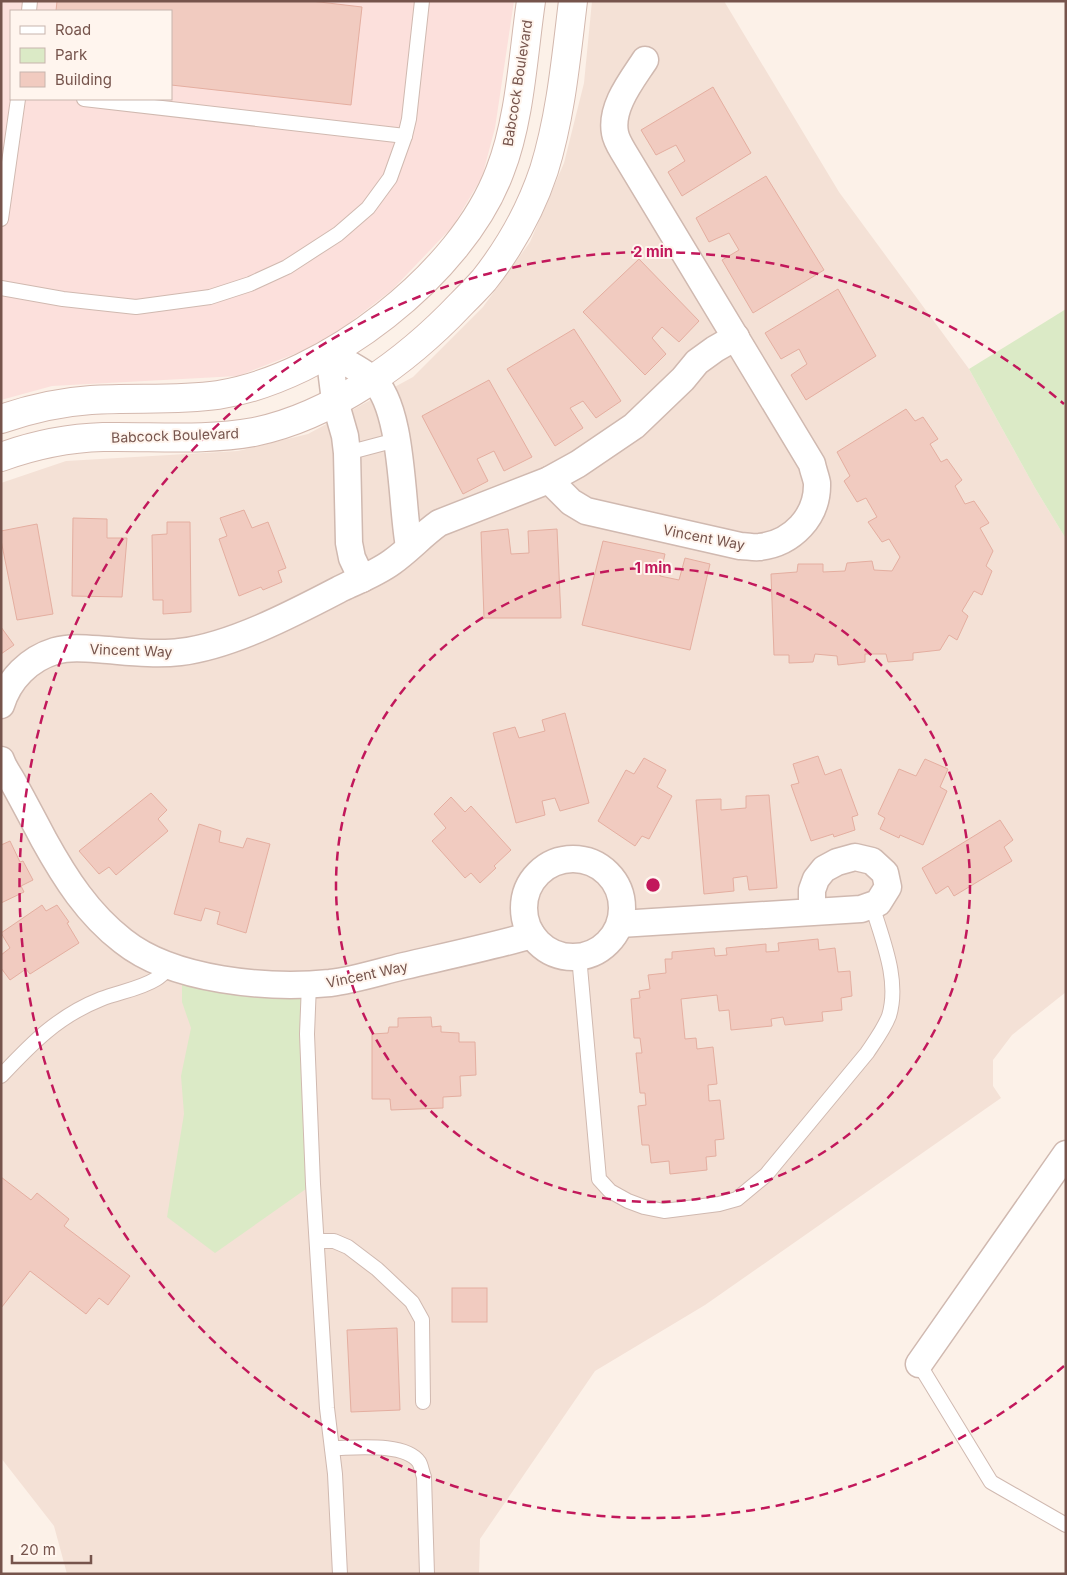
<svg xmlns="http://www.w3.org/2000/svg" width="1067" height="1575" font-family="Inter,sans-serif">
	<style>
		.residential { fill: #f4e1d6 }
		.commercial { fill: #fce0dc; fill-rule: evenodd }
		.green { fill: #dbeac6 }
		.building { fill: #f1cbc0; stroke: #e4aea0 }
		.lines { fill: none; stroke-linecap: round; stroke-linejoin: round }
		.lane-casing { stroke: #d0b9b0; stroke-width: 16 }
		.street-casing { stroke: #d0b9b0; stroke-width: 29 }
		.secondary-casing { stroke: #d3b8ae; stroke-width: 30 }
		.lane { stroke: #fff; stroke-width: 14 }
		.street { stroke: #fff; stroke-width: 26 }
		.secondary { stroke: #fff; stroke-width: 28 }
		.ring { fill: none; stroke: #c2185b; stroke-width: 2.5; stroke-dasharray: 9 6 }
		.labels { text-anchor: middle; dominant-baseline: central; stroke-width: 4; stroke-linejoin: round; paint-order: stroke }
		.street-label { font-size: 14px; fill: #76544c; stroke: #fff5ee }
		.centre { fill: #c2185b; stroke: #fff5ee; stroke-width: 2.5 }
		.ring-label { font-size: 15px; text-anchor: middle; font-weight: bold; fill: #c2185b; stroke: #fff5ee; stroke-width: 4; stroke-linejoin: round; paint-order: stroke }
	</style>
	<rect width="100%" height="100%" fill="#fcf1e8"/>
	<polygon class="residential" points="592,1 724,1 839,192 969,369 1035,488 1066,539 1066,992 1012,1035 993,1060 993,1086 1001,1098 705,1305 595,1371 480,1539 479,1574 67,1574 54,1526 1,1458 1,483 66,461 238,451 308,434 413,377 483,307 530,242 564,163 584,83"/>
	<path class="commercial" d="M1 1H514L495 128 482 177 453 226 392 290 323 343 238 376 52 386 1 400ZM11 11H171V99H11Z"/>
	<g class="green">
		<polygon points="1066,309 1066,539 1035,488 969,369"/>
		<polygon points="182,970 309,984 313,1184 215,1253 167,1217 184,1114 181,1076 191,1028 182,1002"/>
	</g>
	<g class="building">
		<polygon points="57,1 311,1 362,7 351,105 171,85 171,11 56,11"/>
		<polygon points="713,87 751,153 682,196 668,172 685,161 676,145 656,155 641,130"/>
		<polygon points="766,176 824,270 753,313 722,260 739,250 729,233 709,242 696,218"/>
		<polygon points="639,259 699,321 679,342 662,327 652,338 666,354 645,375 583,312"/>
		<polygon points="838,289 876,356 806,400 791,375 807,364 799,349 781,359 765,333"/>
		<polygon points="574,329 621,401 596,418 583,401 570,408 583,428 555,446 507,369"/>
		<polygon points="489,380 532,457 504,471 494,451 477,459 488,481 463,494 422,416"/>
		<polygon points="906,409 915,421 923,417 938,439 930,444 941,462 947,459 962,480 955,486 965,504 974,501 989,523 980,528 993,551 986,566 992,571 982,595 974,591 962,611 968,616 957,640 949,635 940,650 913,653 913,660 888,662 886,654 865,654 865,662 838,665 837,656 815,654 813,662 789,663 789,655 774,655 771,574 797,572 798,564 823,564 823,572 845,571 847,563 872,561 874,570 892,571 900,557 889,539 882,542 868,522 877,517 866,498 857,502 844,481 850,476 837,452"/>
		<polygon points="244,510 252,528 268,522 286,568 278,571 282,582 263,590 261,587 239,596 219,539 227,536 220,518"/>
		<polygon points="73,518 107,519 107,538 127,538 122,597 72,596"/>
		<polygon points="167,522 190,522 191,612 163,614 163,600 153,600 152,535 167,534"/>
		<polygon points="37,524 53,614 17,620 1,540 1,531"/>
		<polygon points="508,529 511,554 529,553 528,531 557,529 561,618 484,618 481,532"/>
		<polygon points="603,541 665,554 660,576 679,580 685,558 710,564 690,650 582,625"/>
		<polygon points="1,627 14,645 1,654"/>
		<polygon points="565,713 589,803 560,811 555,798 542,801 545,815 516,823 493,733 515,727 519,738 545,731 542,720"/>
		<polygon points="818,756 825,775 841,769 858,815 852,817 855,830 834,837 833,834 811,841 791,785 799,783 793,764"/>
		<polygon points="644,758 666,770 657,787 672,796 649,839 642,836 635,846 598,821 626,770 634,774"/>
		<polygon points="925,759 948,769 940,787 947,791 923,845 900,835 899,838 880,829 885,818 878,814 899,769 916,776"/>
		<polygon points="151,793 167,810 158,819 168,831 116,875 109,867 99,874 79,851"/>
		<polygon points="769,795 777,888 749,890 747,876 733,878 734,891 704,894 696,800 721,799 721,810 746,808 746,796"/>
		<polygon points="451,797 465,812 471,806 511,850 494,866 496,868 480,883 471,873 465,878 432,841 446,828 434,814"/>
		<polygon points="1000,820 1013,840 1004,847 1012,861 954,896 948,886 936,894 922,868"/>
		<polygon points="199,824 221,831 219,842 243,848 247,838 270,844 246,933 217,924 220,912 205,908 201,921 174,914"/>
		<polygon points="10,841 20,862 23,861 33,880 21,886 24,892 1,903 1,845"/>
		<polygon points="42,905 46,911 57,905 69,922 67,923 79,943 30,974 26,969 10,980 1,968 1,955 10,948 1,933"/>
		<polygon points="818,939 819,950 835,948 838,972 850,971 852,996 841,998 842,1010 822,1012 823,1021 785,1025 783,1017 771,1019 772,1026 731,1030 729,1010 719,1011 717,995 681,999 685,1039 696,1038 697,1049 713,1047 717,1084 708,1085 709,1101 720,1100 724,1139 715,1140 716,1156 706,1157 707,1170 670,1174 669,1161 651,1163 649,1145 642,1145 638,1106 646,1105 645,1093 640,1093 636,1053 642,1053 640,1038 634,1038 631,999 640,998 639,991 650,989 648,975 666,973 665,959 672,959 672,952 714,948 715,956 727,955 726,948 766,944 766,952 779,951 778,943"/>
		<polygon points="431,1017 432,1027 441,1026 441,1032 459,1033 459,1042 475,1042 476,1075 460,1076 461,1096 443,1097 443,1108 391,1110 390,1099 372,1099 372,1034 388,1033 389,1027 398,1027 398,1018"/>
		<polygon points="1,1177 31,1200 37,1193 69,1219 64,1226 130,1276 108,1305 99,1298 86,1314 30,1271 1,1308"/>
		<rect x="452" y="1288" width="35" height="34"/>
		<polygon points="397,1328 400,1410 351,1412 347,1330"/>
	</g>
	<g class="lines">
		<g class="lane-casing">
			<g id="lane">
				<polyline points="29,11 30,1"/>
				<polyline points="84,99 405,136"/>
				<polyline points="1,219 18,99"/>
				<polyline points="1,288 63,299 136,307 210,297 250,284 287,267 338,234 368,208 390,178 405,136 409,119 422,1"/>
				<polyline points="347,453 396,440"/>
				<path d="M579 956 599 1179 610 1191 628 1201 644 1207 664 1211 719 1204 737 1199 766 1175 867 1053C875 1041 884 1029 889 1016 900 980 882 939 872 905"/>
				<polyline points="309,984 307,1034 313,1184 327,1408 335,1474 340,1574"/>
				<path d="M1 1076C32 1043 58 1016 101 999 119 992 140 989 156 979 161 976 166 971 171 966"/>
				<polyline points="317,1241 334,1241 348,1247 377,1269 412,1302 422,1320 423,1402"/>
				<polyline points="919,1364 991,1482 1066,1525"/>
				<path d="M332 1448C354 1448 405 1442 419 1462 421 1465 422 1472 424 1477L427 1574"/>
			</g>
		</g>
		<g class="street-casing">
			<g id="street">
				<polyline points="329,353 335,401 345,436 347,453 349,543 352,558 362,579"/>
				<path d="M329 353C343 361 360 369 372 379 404 406 401 506 409 546"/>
				<path d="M549 480 571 502 586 511 740 546C747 546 754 548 760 547 792 543 818 517 817 483 816 477 813 470 812 464L623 151C620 146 616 139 615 133 610 107 632 80 645 60"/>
				<path d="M1 705C9 679 29 659 55 651 72 646 91 649 108 650 131 652 157 655 180 652 232 646 296 612 342 588 359 580 377 573 392 562 409 550 422 535 439 523L549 480 578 464 634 426 683 379 697 362 715 349 736 337"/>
				<path d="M1 760C4 769 10 776 14 784 24 802 34 821 44 840 65 878 88 914 123 941 173 981 268 989 330 983 355 980 379 972 404 966 447 956 490 947 532 935"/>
				<circle cx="573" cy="908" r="49"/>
				<polyline points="620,924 861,909 878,903 888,887 885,873 872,861 855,857 837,862 824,869 816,879 812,890 812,912"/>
				<polyline points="919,1364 1066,1154"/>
			</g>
		</g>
		<g class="secondary-casing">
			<g id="secondary">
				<path d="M1 419C30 409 61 402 91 400 134 397 176 401 218 395 326 378 462 274 500 171 520 120 523 56 531 1"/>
				<path d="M1 457C34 445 69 438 103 437 153 436 205 441 254 432 332 416 407 361 461 304 469 296 477 288 484 280 510 247 531 209 544 170 561 115 566 58 573 1"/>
			</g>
		</g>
		<use href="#lane" class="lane"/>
		<use href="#street" class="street"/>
		<use href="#secondary" class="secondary"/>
	</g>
	<g class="ring">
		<circle cx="653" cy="885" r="317"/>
		<path d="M1064 1366A633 633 0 1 1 1064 404"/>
	</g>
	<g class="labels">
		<g class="street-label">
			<text transform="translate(517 83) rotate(-81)">Babcock Boulevard</text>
			<text transform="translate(175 435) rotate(-2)">Babcock Boulevard</text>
			<text transform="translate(704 537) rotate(11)">Vincent Way</text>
			<text transform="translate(131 650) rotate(2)">Vincent Way</text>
			<text transform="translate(367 974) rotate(-12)">Vincent Way</text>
		</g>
	</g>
	<circle cx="653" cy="885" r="8" class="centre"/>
	<g class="ring-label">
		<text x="653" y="257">2 min</text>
		<text x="653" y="573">1 min</text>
	</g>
	<rect width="1067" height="1575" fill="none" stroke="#76544c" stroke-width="5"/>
	<rect x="10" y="10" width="162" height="90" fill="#fff5ee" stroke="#c8b5ad"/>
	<rect x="20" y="26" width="25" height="8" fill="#ffffff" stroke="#c8b5ad"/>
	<text x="55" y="35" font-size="15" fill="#76544c">Road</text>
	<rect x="20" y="48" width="25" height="15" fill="#dbeac6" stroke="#c8b5ad"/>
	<text x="55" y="60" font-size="15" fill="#76544c">Park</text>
	<rect x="20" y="72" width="25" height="15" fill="#f1cbc0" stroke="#c8b5ad"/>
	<text x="55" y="85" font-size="15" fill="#76544c">Building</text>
	<path d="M12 1555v8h79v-8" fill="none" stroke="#76544c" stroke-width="2.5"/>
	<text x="20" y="1555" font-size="15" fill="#76544c" stroke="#fff5ee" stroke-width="4" paint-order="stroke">20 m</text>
</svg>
